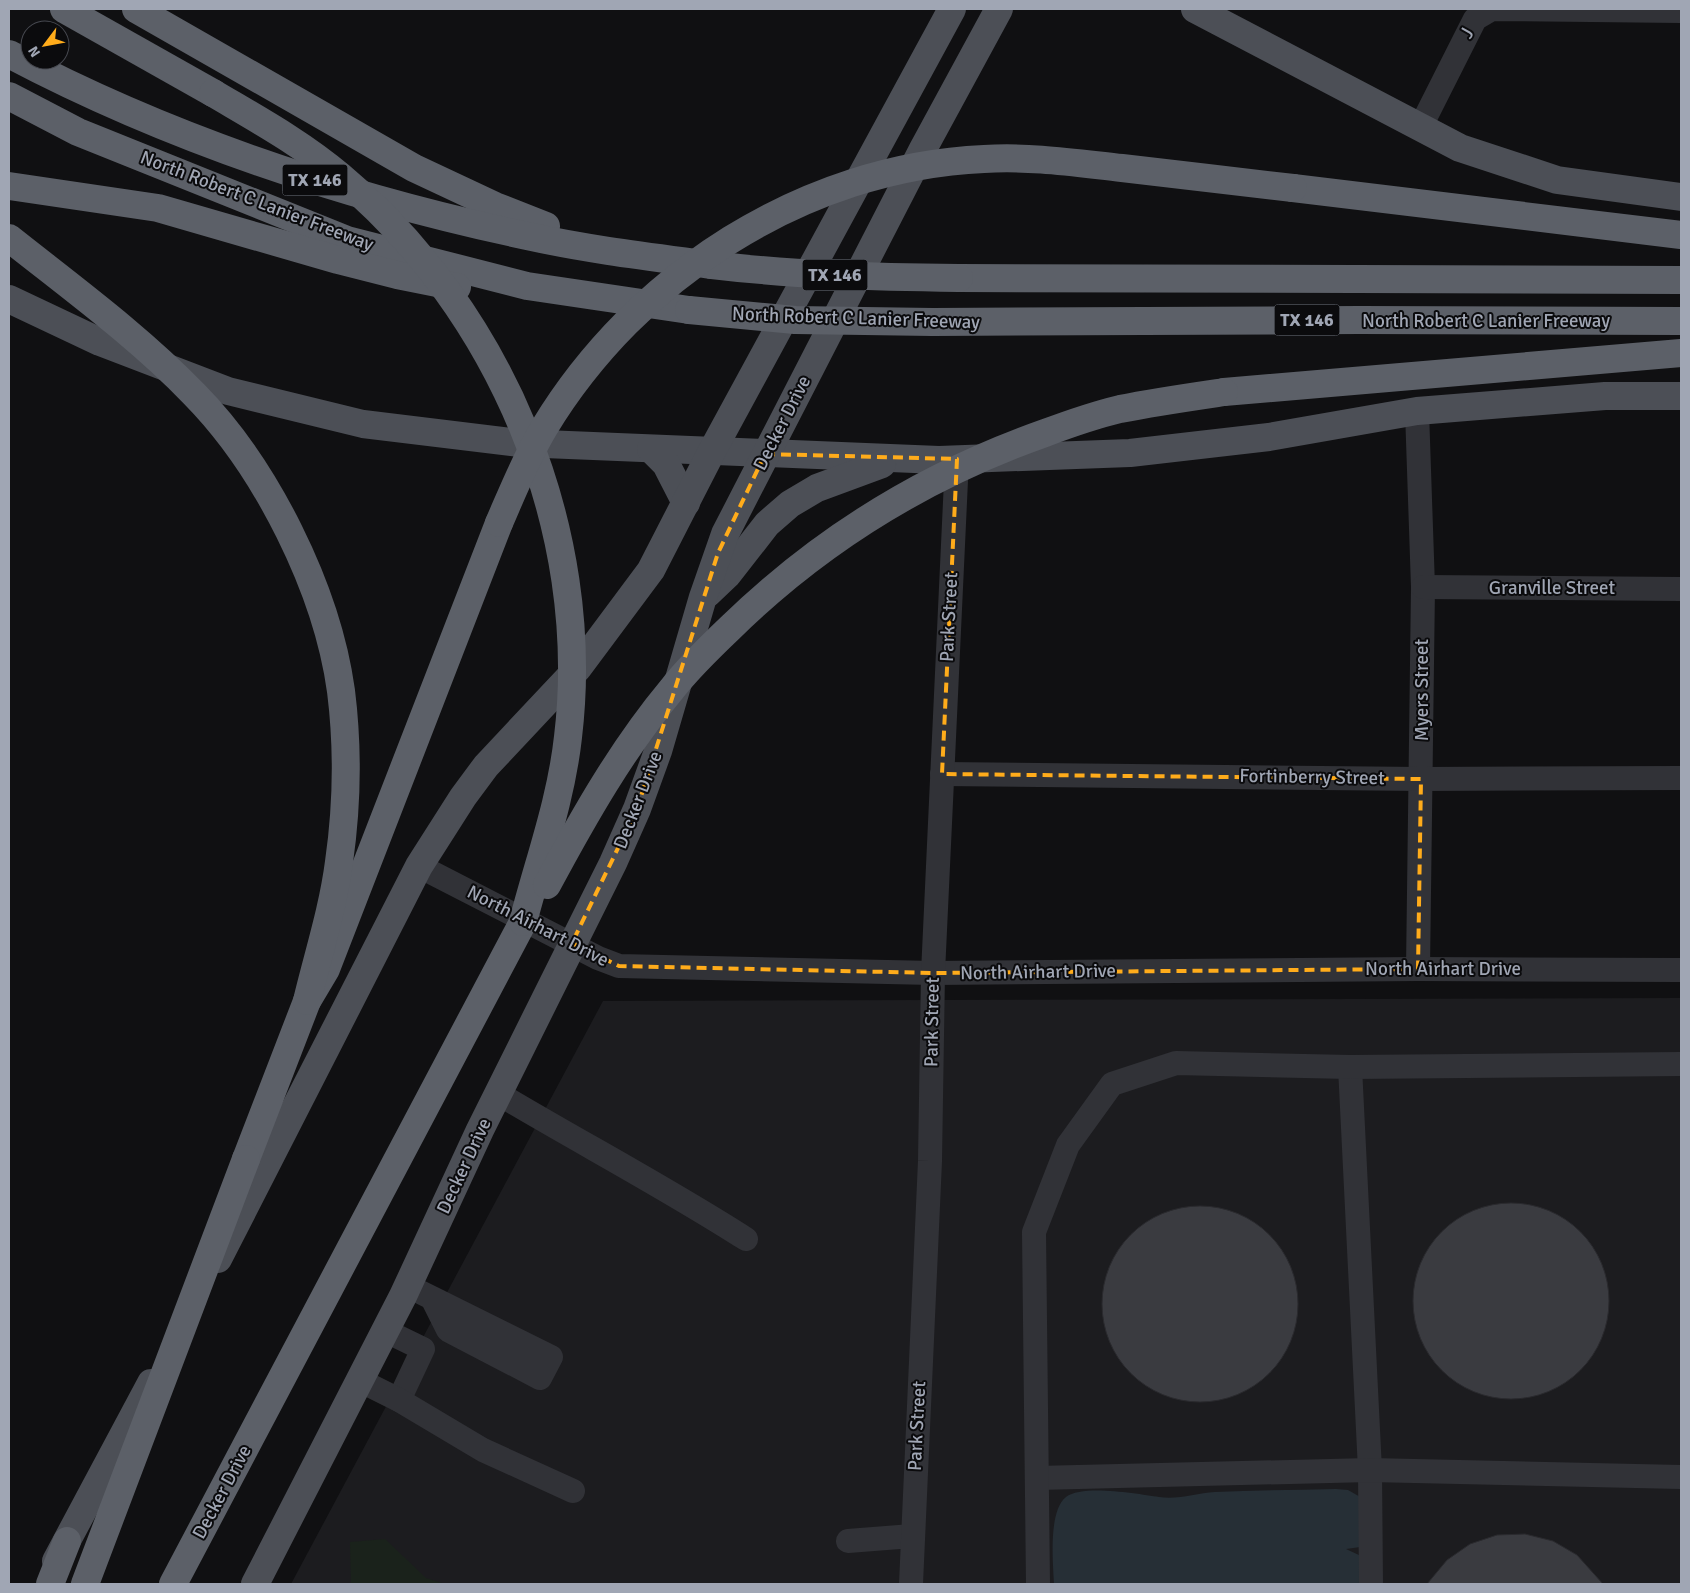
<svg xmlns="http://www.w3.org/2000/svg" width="1690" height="1593" font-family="Signika,sans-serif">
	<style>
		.built { fill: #1c1c1f }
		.green { fill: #1a221b }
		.water { fill: #262f36 }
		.building { fill: #3a3b40; stroke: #2a2a2e }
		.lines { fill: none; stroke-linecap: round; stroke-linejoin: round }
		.minor { stroke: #313237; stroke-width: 24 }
		.major { stroke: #4c4f56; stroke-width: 28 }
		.highway { stroke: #5c6068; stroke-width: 28 }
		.highway-bridge { stroke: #5c6068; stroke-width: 28 }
		.marked { fill: none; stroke: #ffac1b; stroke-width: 4; stroke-dasharray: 10 6; stroke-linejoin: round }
		.labels { text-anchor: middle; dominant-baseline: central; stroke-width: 4; stroke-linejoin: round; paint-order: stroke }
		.shield { fill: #0b0b0d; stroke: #737882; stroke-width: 1 }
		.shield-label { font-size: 18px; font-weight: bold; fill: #a0a6b4 }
		.street-label { font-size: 19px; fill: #a0a6b4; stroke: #0b0b0d }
	</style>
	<rect width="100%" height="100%" fill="#101012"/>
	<polygon class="built" points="1681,998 1681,1584 291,1584 603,1001"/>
	<polygon class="green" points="385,1539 426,1578 445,1584 351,1584 350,1542"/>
	<path class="water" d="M1336 1489 1348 1490 1362 1498 1360 1547 1346 1549 1361 1556 1366 1584H1054C1053 1563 1048 1511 1066 1497 1083 1484 1138 1494 1159 1497 1178 1500 1196 1493 1215 1492 1255 1490 1296 1490 1336 1489Z"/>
	<g class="building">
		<circle cx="1511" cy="1301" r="98"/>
		<circle cx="1200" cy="1304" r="98"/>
		<polygon points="1525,1534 1553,1541 1577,1555 1603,1584 1427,1584 1447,1560 1470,1544 1497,1535"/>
	</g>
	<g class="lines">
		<g class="minor">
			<polyline points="1421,126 1475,19 1492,9 1681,11"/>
			<polyline points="1417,411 1423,587 1418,969"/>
			<polyline points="1423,587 1681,589"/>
			<polyline points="942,774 1421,779 1681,778"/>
			<polyline points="419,866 598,958 619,966 933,973 1418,969 1681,970"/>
			<polyline points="1350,1067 1370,1470 1371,1584"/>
			<path d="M499 1094C581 1143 665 1187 746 1239"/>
			<polyline points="408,1286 551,1357 540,1378 448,1330 432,1298"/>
			<polyline points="386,1331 423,1349 399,1400"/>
			<polyline points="361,1381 399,1400 483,1450 573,1491"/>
			<polyline points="1037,1478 1370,1470 1681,1477"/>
			<polyline points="848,1541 912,1536"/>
			<polyline points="911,1584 930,1161 933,973 957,459"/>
			<polyline points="1038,1584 1034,1232 1068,1145 1112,1084 1176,1063 1350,1067 1681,1064"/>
		</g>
		<g class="major">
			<polyline points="1195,9 1460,148 1557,180 1681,197"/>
			<polyline points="9,299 100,342 228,391 363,424 520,443 939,460 1130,453 1269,437 1417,411 1605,396 1681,396"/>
			<polyline points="651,449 666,464 686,503"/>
			<polyline points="708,593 728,574 767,524 790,504 817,488 882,464"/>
			<polyline points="218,1259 419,866 463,797 486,766 578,668 651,570 712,451 952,9"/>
			<polyline points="56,1561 151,1383"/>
			<polyline points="255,1584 403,1296 480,1130 613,863 637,809 658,751 703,597 725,534 923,149 999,9"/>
		</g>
		<g class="highway">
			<polyline points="64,9 213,93"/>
			<polyline points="136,9 414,168 495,206 546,226"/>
			<path d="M9 54C172 140 352 199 532 237 591 250 652 257 712 265"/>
			<polyline points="9,96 78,132 347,240 527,286 689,310"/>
			<polyline points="9,186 158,208 338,260 397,275 457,287"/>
			<polyline points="1293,188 1681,235"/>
			<polyline points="959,278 1681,280"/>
			<polyline points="933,322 1359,320 1681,321"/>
			<polyline points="1224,392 1681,353"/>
			<polyline points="246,1159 307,1001 326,969 499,523"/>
			<polyline points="50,1584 67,1541"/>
			<polyline points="173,1584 523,922"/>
		</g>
		<g class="highway-bridge">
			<path d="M213 93C257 119 301 143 340 176 500 309 593 529 568 737 561 801 539 860 523 922"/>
			<path d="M9 238C72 288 138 336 194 394 266 467 327 589 341 691 348 747 347 806 339 862 333 909 318 955 307 1001"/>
			<path d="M712 265C794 275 876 277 959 278"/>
			<polyline points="689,310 795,320 933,322"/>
			<path d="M499 523C513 491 526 458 544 428 636 276 804 167 984 159 1030 156 1076 163 1122 168 1179 175 1236 181 1293 188"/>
			<path d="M547 885C584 816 622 749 672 689 689 667 710 647 730 628 820 540 926 475 1045 433 1069 424 1095 415 1120 409 1155 402 1190 397 1224 392"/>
			<polyline points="85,1584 246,1159"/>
		</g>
	</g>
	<path class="marked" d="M765 454 957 459 942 774 1421 779 1418 969 933 973 619 966 572 943 637 809 718 553Z"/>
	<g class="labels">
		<g class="shield">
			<rect x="282.5" y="164.5" width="65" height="31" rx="4"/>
			<rect x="802.5" y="259.5" width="65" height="31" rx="4"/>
			<rect x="1274.5" y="304.5" width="65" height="31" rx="4"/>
		</g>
		<g class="shield-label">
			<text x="315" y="180">TX 146</text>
			<text x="835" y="275">TX 146</text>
			<text x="1307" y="320">TX 146</text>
		</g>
		<g class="street-label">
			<text transform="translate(1467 33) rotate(-61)">J</text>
			<text transform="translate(257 201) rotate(21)">North Robert C Lanier Freeway</text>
			<text transform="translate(856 318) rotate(2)">North Robert C Lanier Freeway</text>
			<text x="1486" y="321">North Robert C Lanier Freeway</text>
			<text transform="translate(782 423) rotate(-63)">Decker Drive</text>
			<text x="1552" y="588">Granville Street</text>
			<text transform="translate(949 617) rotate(-87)">Park Street</text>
			<text transform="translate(1422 690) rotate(-90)">Myers Street</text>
			<text transform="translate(1312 777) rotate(1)">Fortinberry Street</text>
			<text transform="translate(638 800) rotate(-69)">Decker Drive</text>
			<text transform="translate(538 926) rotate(27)">North Airhart Drive</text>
			<text x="1443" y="969">North Airhart Drive</text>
			<text transform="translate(1038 972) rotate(-1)">North Airhart Drive</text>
			<text transform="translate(932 1022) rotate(-89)">Park Street</text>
			<text transform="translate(464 1166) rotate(-65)">Decker Drive</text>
			<text transform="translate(917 1426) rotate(-87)">Park Street</text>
			<text transform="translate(222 1492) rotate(-62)">Decker Drive</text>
		</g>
	</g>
	<rect width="1690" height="1593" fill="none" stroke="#a0a6b4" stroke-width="20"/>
	<g transform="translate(45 45) rotate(238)"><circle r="24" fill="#0b0b0d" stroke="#474950"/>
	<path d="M0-4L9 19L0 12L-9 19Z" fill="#ffac1b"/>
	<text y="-8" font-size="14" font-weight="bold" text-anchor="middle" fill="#a0a6b4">N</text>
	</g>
</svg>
